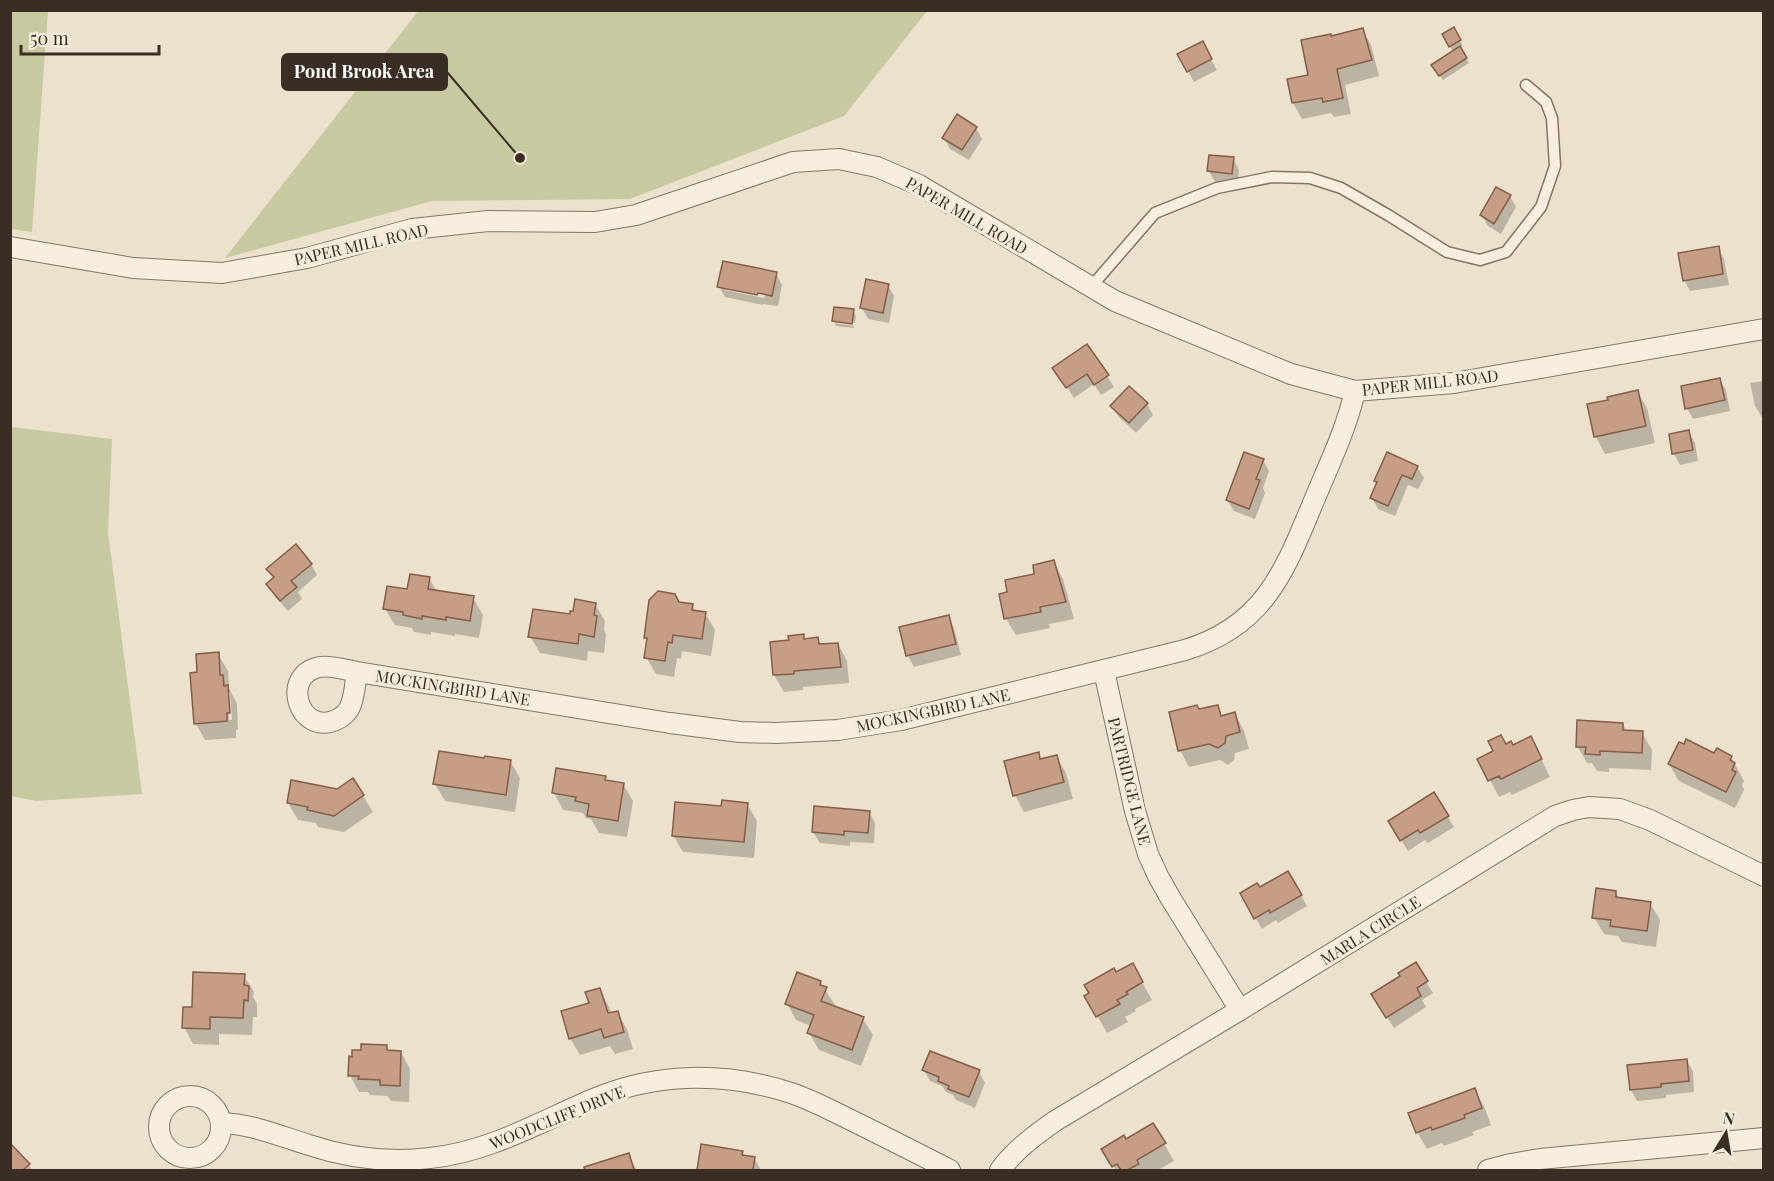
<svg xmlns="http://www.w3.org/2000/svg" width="1774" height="1181" font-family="'Playfair Display',serif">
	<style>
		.green { fill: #c7c9a0 }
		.shadow { fill: #0003; fill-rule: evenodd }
		.building { fill: #c69d85; stroke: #855d49; stroke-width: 1.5 }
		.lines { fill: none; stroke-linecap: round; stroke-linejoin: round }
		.lane-casing { stroke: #887461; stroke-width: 13 }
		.street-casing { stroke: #887461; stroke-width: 22 }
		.lane { stroke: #f7eedf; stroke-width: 10 }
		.street { stroke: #f7eedf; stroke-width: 20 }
		.labels { text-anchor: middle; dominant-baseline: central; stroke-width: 6; stroke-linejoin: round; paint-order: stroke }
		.street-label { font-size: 16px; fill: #3a2d23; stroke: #f4ebdb }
		.leader { fill: none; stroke: #3a2d23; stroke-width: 2 }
		.callout-dot { fill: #3a2d23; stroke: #f4ebdb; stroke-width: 2 }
		.callout { fill: #3a2d23; stroke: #3a2d23; stroke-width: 2 }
		.callout-label { font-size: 18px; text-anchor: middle; font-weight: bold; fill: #fff }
	</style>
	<rect width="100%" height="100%" fill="#ece1cc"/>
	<g class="green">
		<polygon points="11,10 48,11 32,232 11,229"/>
		<polygon points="419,10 927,10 927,11 844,116 630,199 432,201 225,258"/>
		<polygon points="11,427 112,439 108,532 142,794 36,801 11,796"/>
	</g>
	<g class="shadow">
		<polygon points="1362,29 1371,45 1379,76 1345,85 1351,114 1334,117 1331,113 1302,119 1293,103 1289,80 1310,76 1331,38"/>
		<polygon points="1454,29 1463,46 1459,48 1469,63 1443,80 1433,65 1453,52 1444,35"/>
		<polygon points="1202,43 1217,70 1194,82 1179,55"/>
		<polygon points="976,128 982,139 969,160 950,149 944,138"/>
		<polygon points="1233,158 1239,170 1238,184 1215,182 1209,171"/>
		<polygon points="1510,196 1516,207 1501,234 1488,226 1482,215"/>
		<polygon points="1718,248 1724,259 1729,285 1690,291 1684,280"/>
		<path d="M776 274 782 285 778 306 763 304V305L725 297 719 286ZM725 287 765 295 764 298 725 290Z"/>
		<polygon points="888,285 894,296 889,323 868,319 862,308"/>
		<polygon points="835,308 853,311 856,316 855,323 835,320 835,323 833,321"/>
		<polygon points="835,323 854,326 854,328 836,326"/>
		<polygon points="1054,368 1107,376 1114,387 1101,395 1094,384 1074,398"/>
		<polygon points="1719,379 1726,390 1730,411 1693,419 1687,408"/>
		<polygon points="1764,381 1764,421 1755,406 1750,383"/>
		<polygon points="1637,391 1647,408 1655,443 1605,454 1596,437 1589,405 1609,401"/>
		<polygon points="1147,404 1153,415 1136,433 1119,417 1112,407"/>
		<polygon points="1689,432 1695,443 1698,461 1680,465 1674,454"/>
		<polygon points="1263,460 1269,471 1263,488 1265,493 1255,519 1234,511 1227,500"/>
		<polygon points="1417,467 1424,478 1418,489 1408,485 1395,516 1378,509 1372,498 1378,485 1376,481"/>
		<polygon points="1053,562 1063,579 1074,619 1049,624 1050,628 1016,635 1006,619 1009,593"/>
		<polygon points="311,564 317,575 298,592 302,599 288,611 274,595 268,584 274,579 268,569"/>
		<polygon points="429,578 437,592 473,598 483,615 479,638 455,634 455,636 431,632 431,635 414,632 412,628 395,625 385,609 408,590"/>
		<polygon points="595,604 605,621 604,630 606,634 604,653 588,651 587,661 540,653 530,636"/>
		<polygon points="679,604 692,605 696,612 705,613 715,630 711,656 682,651 681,659 677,658 674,677 656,674 646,657 648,642 645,638"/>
		<polygon points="948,617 954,628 961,655 914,667 908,656 901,628"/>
		<polygon points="804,636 806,640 818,639 821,646 838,644 847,661 849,683 803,687 803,690 784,692 774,675 771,643 790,642"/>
		<path d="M218 654 228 671 229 688 237 704 238 729 236 730V738L205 740 196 724 199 674ZM226 689 230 692 232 720H229Z"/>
		<polygon points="1217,707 1223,717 1235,714 1244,731 1249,749 1235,753 1234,760 1228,765 1220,760 1189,767 1180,750 1199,711"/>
		<polygon points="1623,724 1627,732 1642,733 1652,750 1651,770 1609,768 1609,772 1597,771 1592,763 1587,763 1577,746"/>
		<polygon points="1531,738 1550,777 1512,795 1510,792 1499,797 1479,759 1506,745 1513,747"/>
		<polygon points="1038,754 1041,760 1057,757 1066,773 1073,799 1024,812 1015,795"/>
		<polygon points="1715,755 1731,757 1744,781 1742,785 1744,790 1735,808 1679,781 1669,764"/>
		<polygon points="510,761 520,778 515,812 445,801 435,784"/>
		<polygon points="605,778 607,781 623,784 633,801 627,837 599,833 591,819 586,818 583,813 563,810 554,793"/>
		<polygon points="353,780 373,812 344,832 318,827 316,823 298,820 288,803 338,790"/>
		<polygon points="1434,794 1454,827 1428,843 1425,840 1408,851 1396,832"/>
		<polygon points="747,804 757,821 754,858 683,852 673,835 722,808"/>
		<polygon points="869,812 875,823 874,843 850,842 850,846 820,843 813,832"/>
		<polygon points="1288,873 1307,906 1278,923 1276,920 1262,929 1242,894 1259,889"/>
		<polygon points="1615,892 1620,899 1650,903 1660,920 1656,947 1622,942 1618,936 1604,934 1594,917"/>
		<polygon points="1415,964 1433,993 1422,1000 1426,1007 1394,1028 1379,1005 1402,976"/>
		<polygon points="1116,974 1142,982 1152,1000 1135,1009 1136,1011 1125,1017 1128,1022 1107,1033 1086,996"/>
		<polygon points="244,976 254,992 253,997 257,1004 257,1017 253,1017 252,1035 219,1034 219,1045 193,1044 184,1027 194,1009"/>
		<polygon points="820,982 835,1005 834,1008 863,1019 873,1035 861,1066 819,1050 809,1033 811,1026 796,1020 787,1003"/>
		<polygon points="600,990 609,1007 612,1014 617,1012 627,1029 633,1049 615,1054 610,1046 580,1055 570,1038"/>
		<polygon points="386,1046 389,1052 401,1052 410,1069 409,1102 391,1101 388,1096 370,1095 368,1092 359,1092 350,1075"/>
		<polygon points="1686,1060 1693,1071 1694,1092 1666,1095 1666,1098 1637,1101 1631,1090"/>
		<polygon points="924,1070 979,1072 985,1083 975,1108 956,1100 953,1095 946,1092 942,1086 930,1081"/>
		<polygon points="1474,1090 1484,1106 1491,1125 1472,1132 1474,1135 1444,1146 1442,1143 1427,1149 1417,1132"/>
		<polygon points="1153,1125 1174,1161 1158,1170 1116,1170 1103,1149 1126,1141"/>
		<polygon points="702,1145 742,1152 745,1157 754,1158 761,1170 698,1170"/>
		<polygon points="10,1149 29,1165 32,1170 10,1170"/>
		<polygon points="628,1155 637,1170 597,1170 609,1161"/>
	</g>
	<g class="building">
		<polygon points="1454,27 1461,40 1449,47 1442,34"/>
		<polygon points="1363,28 1372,60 1337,69 1343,98 1323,102 1322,98 1292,103 1287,79 1308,75 1301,40 1331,34 1331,36"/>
		<polygon points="1203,41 1212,59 1187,72 1177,54"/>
		<polygon points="1460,46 1467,58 1439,76 1431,65"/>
		<polygon points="957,114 977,127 962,150 942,138"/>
		<polygon points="1209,155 1234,157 1232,174 1207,171"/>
		<polygon points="1496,187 1511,195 1494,224 1480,215"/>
		<polygon points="1719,246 1723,274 1683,281 1678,253"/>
		<polygon points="723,261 777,272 772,296 758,293 757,295 717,287"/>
		<polygon points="866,279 889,284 883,313 860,308"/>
		<polygon points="834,307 854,309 852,324 832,321"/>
		<polygon points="1087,344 1109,375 1094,385 1087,374 1066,388 1052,368"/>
		<polygon points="1720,378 1725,400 1685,409 1681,386"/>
		<polygon points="1129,386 1148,403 1129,423 1110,406"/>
		<polygon points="1638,390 1646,426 1594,437 1587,404 1608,400 1607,397"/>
		<polygon points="1689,430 1693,450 1672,454 1669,434"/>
		<polygon points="1244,452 1264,459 1256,479 1260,480 1249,509 1226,500"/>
		<polygon points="1387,452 1418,466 1412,479 1402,475 1388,506 1370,498 1377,482 1374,481"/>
		<polygon points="296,544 312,564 291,581 297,587 280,601 266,584 274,577 266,569"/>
		<polygon points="1054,560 1066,602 1040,607 1041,612 1004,619 999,594 1007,592 1005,580 1034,574 1033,565"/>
		<polygon points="410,574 430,577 428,589 474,596 470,621 446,617 446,620 422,616 422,619 403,615 403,612 383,609 387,586 407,589"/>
		<polygon points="658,591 675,594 679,602 693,604 692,610 706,612 702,639 673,635 672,643 668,642 665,661 644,658 647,638 644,638 649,600"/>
		<polygon points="575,599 596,603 594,615 597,616 594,637 579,634 578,644 528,637 533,609 570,614 570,611 573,611"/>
		<polygon points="949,615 956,644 906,656 899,627"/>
		<polygon points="804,634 804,639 818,637 819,644 838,643 841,667 794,671 794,674 773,675 770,642 789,640 788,636"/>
		<polygon points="219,652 220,675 223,675 224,686 228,685 230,713 227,713 227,721 194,724 190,673 197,672 196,654"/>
		<polygon points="1197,705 1199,709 1218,705 1221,716 1235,712 1240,732 1226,736 1225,743 1218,748 1209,744 1178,751 1169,712"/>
		<polygon points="1577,720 1623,723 1623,730 1643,731 1642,753 1600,751 1600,755 1585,754 1586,747 1576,747"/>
		<polygon points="1501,735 1506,744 1511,741 1513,745 1531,736 1542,759 1501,779 1499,776 1488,781 1477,759 1493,751 1488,741"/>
		<polygon points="1686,739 1714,753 1717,748 1732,756 1730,760 1735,763 1732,770 1736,772 1726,792 1668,764 1679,742 1684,744"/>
		<polygon points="439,751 484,758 485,756 511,760 506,795 433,784"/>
		<polygon points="1039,752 1040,759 1057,755 1064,782 1013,796 1004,761"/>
		<polygon points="556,768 606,776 605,780 624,783 618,821 587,816 589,804 575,801 576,797 552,793"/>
		<polygon points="353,778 364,795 334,816 307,810 308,807 287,803 291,780 337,789"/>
		<polygon points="1434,792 1449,816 1420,833 1418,830 1400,841 1388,821"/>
		<polygon points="722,800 748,803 744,842 672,836 675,802 721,806"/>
		<polygon points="814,806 870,811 868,833 844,831 844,835 812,832"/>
		<polygon points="1288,871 1302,895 1270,913 1269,910 1254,919 1240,893 1257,883 1260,887"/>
		<polygon points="1596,888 1616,891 1616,897 1651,902 1647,931 1610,926 1611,920 1592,918"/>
		<polygon points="1416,962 1428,981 1417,988 1421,996 1386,1018 1371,994 1400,976 1398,973"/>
		<polygon points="1133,963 1143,982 1126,992 1128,994 1117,1000 1120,1004 1096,1017 1084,996 1089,993 1084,985 1114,968 1116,972"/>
		<polygon points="193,972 245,974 244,985 249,986 248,1001 244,1000 243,1018 210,1017 210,1029 182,1028 183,1007 192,1007"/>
		<polygon points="797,972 821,981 820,985 827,987 821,1001 864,1017 852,1050 807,1033 814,1015 785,1004"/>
		<polygon points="600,988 608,1013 618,1011 624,1032 604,1038 601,1029 569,1039 561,1011 589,1003 585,992"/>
		<polygon points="361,1044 387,1045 387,1050 401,1051 400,1086 380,1085 380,1080 358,1079 359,1076 348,1076 349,1056 352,1057 352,1050 361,1050"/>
		<polygon points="930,1051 980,1070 969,1097 948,1089 949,1086 938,1081 939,1077 922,1070"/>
		<polygon points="1687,1059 1689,1081 1661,1084 1661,1087 1630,1090 1627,1065"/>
		<polygon points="1475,1088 1482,1108 1464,1115 1465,1118 1432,1130 1431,1127 1416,1133 1408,1113"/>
		<polygon points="1153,1123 1166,1143 1137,1160 1139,1164 1127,1170 1121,1170 1117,1164 1112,1167 1101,1149 1124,1135 1126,1139"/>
		<polygon points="10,1143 30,1164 23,1170 10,1170"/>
		<polygon points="701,1144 743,1151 742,1155 755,1157 753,1170 697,1170"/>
		<polygon points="629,1153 634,1170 585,1170 584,1167"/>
	</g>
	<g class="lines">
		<g class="lane-casing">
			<polyline id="lane" points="1091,287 1155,213 1217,188 1272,177 1310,178 1341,188 1388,215 1447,252 1480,260 1506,252 1541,207 1555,166 1552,118 1546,102 1526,85"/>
		</g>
		<g class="street-casing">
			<g id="street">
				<polyline points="10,247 133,268 222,273 307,258 412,229 488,221 595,222 636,215 793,162 839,159 877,167 919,185 1115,301 1291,374 1355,391 1454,383 1764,329"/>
				<polyline points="1104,671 1135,811 1148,854 1158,876 1171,899 1240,1010"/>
				<path d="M357 672C355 682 355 694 351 704 349 711 343 717 336 720 298 736 280 674 320 667 331 665 346 670 357 672L670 723 740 732 776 733 838 730 901 720 1185 650C1269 625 1287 564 1318 491 1332 458 1347 426 1355 391"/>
				<circle cx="190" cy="1127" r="31"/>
				<path d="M221 1123C252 1124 280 1136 309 1145 348 1158 389 1163 430 1158 490 1152 541 1121 596 1098 658 1072 727 1072 791 1093 815 1101 838 1114 861 1125 891 1140 921 1155 950 1170"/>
				<path d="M1000 1170C1015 1150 1035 1135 1055 1121L1240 1010 1555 816 1573 810 1589 807 1620 809 1650 820 1764 876"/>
				<polyline points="1488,1170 1511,1164 1540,1159 1764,1138"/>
			</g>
		</g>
		<use href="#lane" class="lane"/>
		<use href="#street" class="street"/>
	</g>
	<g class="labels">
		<g class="street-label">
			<text transform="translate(967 215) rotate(30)">PAPER MILL ROAD</text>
			<text transform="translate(361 244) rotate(-13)">PAPER MILL ROAD</text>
			<text transform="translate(1430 382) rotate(-6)">PAPER MILL ROAD</text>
			<text transform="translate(453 687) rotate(9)">MOCKINGBIRD LANE</text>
			<text transform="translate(933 710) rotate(-12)">MOCKINGBIRD LANE</text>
			<text transform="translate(1130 781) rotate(76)">PARTRIDGE LANE</text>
			<text transform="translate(1370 930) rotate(-32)">MARLA CIRCLE</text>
			<text transform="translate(557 1117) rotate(-22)">WOODCLIFF DRIVE</text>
		</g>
	</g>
	<path class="leader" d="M520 158L447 72"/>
	<circle class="callout-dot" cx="520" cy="158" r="6"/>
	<rect class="callout" x="282" y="54" width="165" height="36" rx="6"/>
	<g class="callout-label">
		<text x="364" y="78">Pond Brook Area</text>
	</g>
	<rect width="1774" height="1181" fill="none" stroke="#3a2d23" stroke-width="24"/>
	<g transform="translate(1726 1133) rotate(11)" stroke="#f4ebdb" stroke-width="4.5" paint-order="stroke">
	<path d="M0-4.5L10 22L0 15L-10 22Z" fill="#3a2d23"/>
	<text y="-9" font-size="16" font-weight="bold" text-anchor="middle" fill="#3a2d23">N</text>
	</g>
	<path d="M21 45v9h138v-9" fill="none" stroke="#3a2d23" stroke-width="3"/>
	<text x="30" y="45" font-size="18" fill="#3a2d23" stroke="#f4ebdb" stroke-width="4.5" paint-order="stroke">50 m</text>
</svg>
